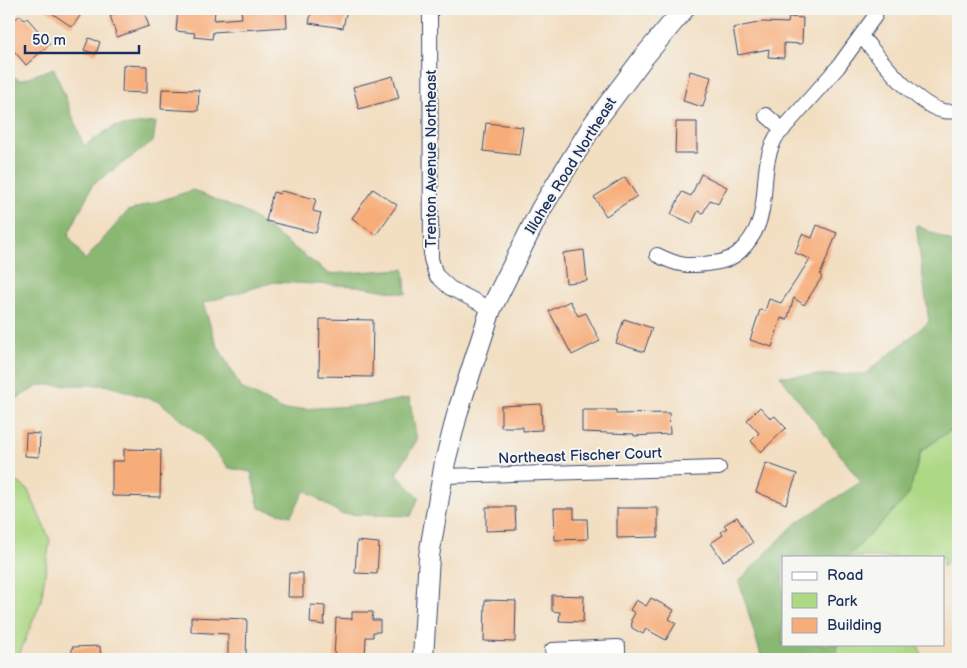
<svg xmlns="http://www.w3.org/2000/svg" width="967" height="668" font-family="'Balsamiq Sans',sans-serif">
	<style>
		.green { fill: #add884; stroke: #648471 }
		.forest { fill: #8ab872; stroke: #527468 }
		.building { fill: #f7ad7a }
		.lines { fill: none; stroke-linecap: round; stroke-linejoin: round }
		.minor-casing { stroke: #3b496d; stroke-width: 16 }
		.secondary-casing { stroke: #3b496d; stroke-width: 22 }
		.minor { stroke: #fff; stroke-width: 14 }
		.secondary { stroke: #fff; stroke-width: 20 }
		.labels { text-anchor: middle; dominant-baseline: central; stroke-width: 4; stroke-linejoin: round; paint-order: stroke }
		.street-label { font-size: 15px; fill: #1b2f5e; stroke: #f6f6f2 }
	</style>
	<rect width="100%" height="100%" fill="#f6f6f2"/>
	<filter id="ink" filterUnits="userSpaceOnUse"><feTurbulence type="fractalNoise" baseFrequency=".02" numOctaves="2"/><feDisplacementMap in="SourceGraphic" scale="10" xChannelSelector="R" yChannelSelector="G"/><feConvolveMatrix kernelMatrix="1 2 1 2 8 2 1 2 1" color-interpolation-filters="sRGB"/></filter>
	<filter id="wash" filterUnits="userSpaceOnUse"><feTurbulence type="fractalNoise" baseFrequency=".0096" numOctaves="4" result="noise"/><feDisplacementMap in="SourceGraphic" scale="20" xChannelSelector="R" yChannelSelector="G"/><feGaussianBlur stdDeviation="1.12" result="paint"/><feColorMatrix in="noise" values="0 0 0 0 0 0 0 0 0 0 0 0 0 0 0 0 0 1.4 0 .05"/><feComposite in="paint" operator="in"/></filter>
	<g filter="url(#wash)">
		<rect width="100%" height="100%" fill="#f2dec1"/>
		<g class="green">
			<polygon points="958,425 958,503 957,504 952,555 943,567 943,557 848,557 908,496 921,451"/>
			<polygon points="9,475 28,490 50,540 41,601 19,655 9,655"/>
			<polygon points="837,644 917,644 924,659 835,659"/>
		</g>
		<g class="forest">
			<polygon points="54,68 84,146 113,127 156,122 153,142 93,184 68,235 85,260 128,211 193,190 249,214 329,274 404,269 406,294 357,286 274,282 203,303 216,343 241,388 283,410 371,405 409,398 417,440 396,474 419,497 411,516 341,514 305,490 291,516 259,508 251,472 229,468 201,436 160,402 106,385 40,385 9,403 9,75 21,80"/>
			<polygon points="916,225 958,245 958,425 921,451 908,496 848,557 783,557 783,644 837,644 835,659 762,659 739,581 796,523 861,482 780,376 865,374 929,322"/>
		</g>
		<g id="blocks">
			<g class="building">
				<polygon points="46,9 85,9 72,27"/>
				<polygon points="129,9 143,9 149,26 117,37 110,15"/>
				<polygon points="178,9 215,11 214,20 242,18 241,9 286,9 287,27 213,32 212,39 194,37 195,33 176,31"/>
				<polygon points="312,9 347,9 343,28 309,23"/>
				<polygon points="20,15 24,20 27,18 50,44 26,65 9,45 9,25"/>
				<polygon points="789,17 803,18 802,44 784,43 784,58 768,57 769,49 738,55 733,28 763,22 788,23"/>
				<polygon points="89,38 100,42 96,54 84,50"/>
				<polygon points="123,65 147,66 147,93 122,92"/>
				<polygon points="690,71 711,77 703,107 683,101"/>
				<polygon points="393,76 399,98 359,109 353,87"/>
				<polygon points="162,89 199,90 198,111 161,109"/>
				<polygon points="676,122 697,122 697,153 675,153"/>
				<polygon points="486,123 523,127 519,155 483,151"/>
				<polygon points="701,174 727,187 718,204 710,200 703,213 698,211 692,224 671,214 682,192 691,196"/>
				<polygon points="625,177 637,196 606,216 594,197"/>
				<polygon points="373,189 397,205 376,235 352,218"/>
				<polygon points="281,191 316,199 313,211 321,213 316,233 266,221 273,192 280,194"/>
				<polygon points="817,225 837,233 820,275 822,277 804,305 794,298 787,320 781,318 772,347 750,340 760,310 765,311 769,299 781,303 810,259 795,253 802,234 812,238"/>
				<polygon points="584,250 587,281 566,283 563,253"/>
				<polygon points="570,301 578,316 586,313 600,341 572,355 549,311"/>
				<polygon points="320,319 373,320 372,377 319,376"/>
				<polygon points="624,319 652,328 644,352 616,343"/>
				<polygon points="541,404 542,430 523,431 523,427 501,427 501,406"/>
				<polygon points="760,407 771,419 775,416 786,428 761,452 751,441 759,433 747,420"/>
				<polygon points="582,410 616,410 616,414 669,413 670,434 634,436 634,434 582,432"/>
				<polygon points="26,433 40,434 39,457 25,456"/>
				<polygon points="124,449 161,450 160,497 112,496 112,461 124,461"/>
				<polygon points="766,463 797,474 786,504 756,492"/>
				<polygon points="486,507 515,507 516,530 486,531"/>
				<polygon points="554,508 574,508 574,519 587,519 588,539 555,540"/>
				<polygon points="617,508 658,508 658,537 617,538"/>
				<polygon points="737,517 753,543 723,561 711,543 723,535 721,532 727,528 724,525"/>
				<polygon points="357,541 379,543 377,574 355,573"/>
				<polygon points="289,573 303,573 303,597 288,597"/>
				<polygon points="552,595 584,596 583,622 559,621 560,612 552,611"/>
				<polygon points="651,598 674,610 669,619 676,623 666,640 646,629 643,634 632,628 631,620 635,613 630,610 636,600 646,606"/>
				<polygon points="485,600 516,601 515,642 484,641"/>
				<polygon points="311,605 325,606 324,625 310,623"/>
				<polygon points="352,612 373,612 372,620 380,620 380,632 373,632 373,637 366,637 365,659 334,659 336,618 352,619"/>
				<polygon points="191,617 247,619 246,656 228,655 228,634 191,632"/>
				<polygon points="100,646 101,659 72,659 72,647"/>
			</g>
		</g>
	</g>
	<g filter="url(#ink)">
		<use href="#blocks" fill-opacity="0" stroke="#3b496d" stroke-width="1"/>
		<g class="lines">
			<g class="minor-casing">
				<g id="minor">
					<polyline points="430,9 431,259 436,275 450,288 491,309"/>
					<path d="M861 36C880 58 914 104 943 111 947 112 953 111 958 111"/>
					<polyline points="766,115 783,130"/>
					<path d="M657 255C679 266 688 267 712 263 725 262 737 256 745 246 775 212 756 173 776 137L838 67 875 16 876 9"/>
					<polyline points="443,476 719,468"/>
					<polyline points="552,650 618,647 618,659"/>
				</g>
			</g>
			<g class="secondary-casing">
				<polyline id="secondary" points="423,659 429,556 445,462 458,411 491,309 541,209 594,123 643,58 684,9"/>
			</g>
			<use href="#minor" class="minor"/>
			<use href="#secondary" class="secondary"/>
		</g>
	</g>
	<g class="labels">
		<g class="street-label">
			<text transform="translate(431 159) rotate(-90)">Trenton Avenue Northeast</text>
			<text transform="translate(571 166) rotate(-58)">Illahee Road Northeast</text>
			<text transform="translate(580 456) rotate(-2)">Northeast Fischer Court</text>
		</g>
	</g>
	<rect width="967" height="668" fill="none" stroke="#f6f6f2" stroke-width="30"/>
	<rect x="782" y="556" width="162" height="90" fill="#f6f6f2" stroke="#9ea6b7"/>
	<rect x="792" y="572" width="25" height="8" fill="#ffffff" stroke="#9ea6b7"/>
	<text x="827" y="580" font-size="15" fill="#1b2f5e">Road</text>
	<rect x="792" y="593" width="25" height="15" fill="#add884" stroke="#9ea6b7"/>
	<text x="827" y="606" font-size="15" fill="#1b2f5e">Park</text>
	<rect x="792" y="618" width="25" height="15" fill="#f7ad7a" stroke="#9ea6b7"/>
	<text x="827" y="630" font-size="15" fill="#1b2f5e">Building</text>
	<path d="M25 45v8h114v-8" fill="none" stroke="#1b2f5e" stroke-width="2.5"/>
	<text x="32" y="45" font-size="15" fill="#1b2f5e" stroke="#f6f6f2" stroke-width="4" paint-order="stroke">50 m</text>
</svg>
